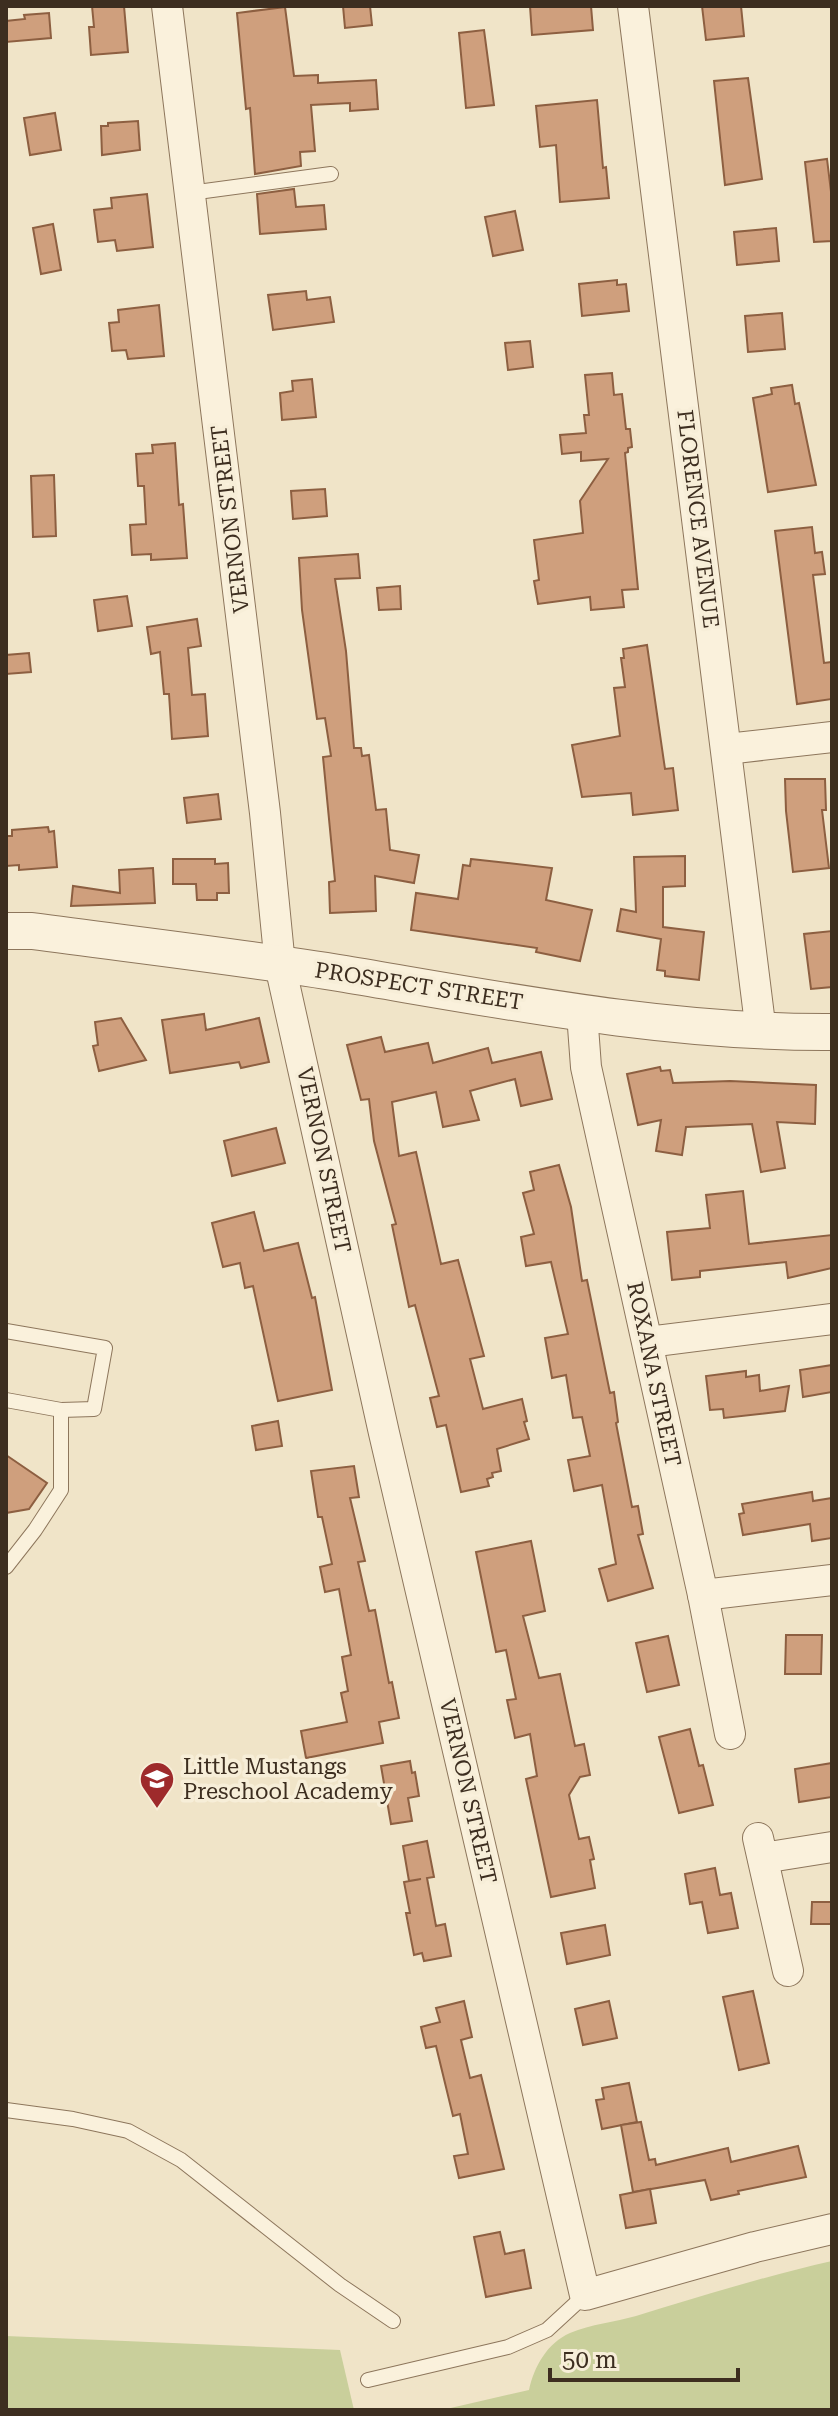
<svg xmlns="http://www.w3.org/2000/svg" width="838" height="2416" font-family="'Roboto Serif',serif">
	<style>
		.green { fill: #c9cf9b }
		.building { fill: #cf9f7d; stroke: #8d5f41; stroke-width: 2 }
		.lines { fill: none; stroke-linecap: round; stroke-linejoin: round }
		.service-casing { stroke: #8d765c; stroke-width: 16 }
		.minor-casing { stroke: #8d765c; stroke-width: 32 }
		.tertiary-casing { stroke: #8d765c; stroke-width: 38 }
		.service { stroke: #faf1dc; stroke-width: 14 }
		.minor { stroke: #faf1dc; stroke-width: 30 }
		.tertiary { stroke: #faf1dc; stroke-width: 36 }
		.labels { text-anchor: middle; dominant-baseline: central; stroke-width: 7; stroke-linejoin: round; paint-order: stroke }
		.street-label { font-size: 22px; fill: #3d2e20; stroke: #f7eed8 }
		.poi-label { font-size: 22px; fill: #3d2e20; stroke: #f7eed8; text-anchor: start }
	</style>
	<rect width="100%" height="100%" fill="#f0e4c8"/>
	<g class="green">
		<path d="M832 2261V2410H442L529 2390C534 2367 547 2343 570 2333 591 2324 615 2322 636 2316 701 2296 766 2276 832 2261Z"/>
		<polygon points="6,2336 340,2350 354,2410 6,2410"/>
	</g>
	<g class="building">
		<polygon points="92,6 124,6 128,52 91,55 89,27 94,27"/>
		<polygon points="343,6 370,6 372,25 345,28"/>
		<polygon points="530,6 591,6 593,30 532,35"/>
		<polygon points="702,6 741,6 744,36 706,40"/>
		<polygon points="285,7 294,76 318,75 318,83 376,80 378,109 350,111 350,103 311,105 315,151 300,152 301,166 255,174 250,108 246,109 237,13"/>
		<polygon points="49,13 51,38 6,42 6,21 25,19 24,15"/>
		<polygon points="484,30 494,105 466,108 459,33"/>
		<polygon points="748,78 762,179 725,185 714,81"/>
		<polygon points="597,100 603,168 606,167 609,198 560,202 556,145 540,147 536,106"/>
		<polygon points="55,113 61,150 30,155 24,118"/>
		<polygon points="138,121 140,150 102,155 101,126 108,126 108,123"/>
		<polygon points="827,159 832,200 832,241 814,242 805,162"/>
		<polygon points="294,189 296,207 324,205 326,229 260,234 257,194"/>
		<polygon points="147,194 153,247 117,251 115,240 98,242 94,210 112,208 111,198"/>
		<polygon points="515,211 523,250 493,256 485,217"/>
		<polygon points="53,224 61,270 41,274 33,228"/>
		<polygon points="776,228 779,261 737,265 734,232"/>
		<polygon points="617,280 617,285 626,284 629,311 582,316 579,284"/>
		<polygon points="306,291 307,300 330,297 334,322 273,330 268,295"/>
		<polygon points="159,305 164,356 128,359 126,350 112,351 109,323 119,322 118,310"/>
		<polygon points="782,313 785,349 748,352 745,316"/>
		<polygon points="530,341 533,367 508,370 505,343"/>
		<polygon points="612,373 614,395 622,394 626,429 630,429 632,447 628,448 628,452 625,453 638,589 622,590 624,607 591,610 590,597 538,604 534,581 539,580 534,540 583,533 580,501 608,459 581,461 581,452 562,454 560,435 586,433 584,415 589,415 585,375"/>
		<polygon points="312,379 316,417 282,420 280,393 293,391 292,381"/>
		<polygon points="792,385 795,404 799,403 816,485 768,492 753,398 772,394 771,388"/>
		<polygon points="175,443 179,505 183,504 187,558 151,560 151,554 132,555 130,525 146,524 144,486 138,486 136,454 153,453 152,445"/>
		<polygon points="54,475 56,536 33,537 31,476"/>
		<polygon points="325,489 327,516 293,519 291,491"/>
		<polygon points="812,527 815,553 822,552 825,574 813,575 824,663 832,662 832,699 797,704 775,531"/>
		<polygon points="358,554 360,578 335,579 346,651 354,748 361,748 362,756 369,755 376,810 386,809 390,850 419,855 414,883 375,876 376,911 330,913 329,882 335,881 323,757 331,756 325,718 317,719 302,610 299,558"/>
		<polygon points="400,586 401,609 379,610 377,588"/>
		<polygon points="127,596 132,626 98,631 94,600"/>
		<polygon points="197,619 201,646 188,648 192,695 205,694 208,736 172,739 169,694 164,694 160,652 151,654 147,627"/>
		<polygon points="647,645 665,769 673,768 678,810 633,815 631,793 582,797 572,745 620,736 614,688 625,687 621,658 624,658 623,649"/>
		<polygon points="29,653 31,672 6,674 6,655"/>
		<polygon points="785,779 825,779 826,810 822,810 829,868 793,872 786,811"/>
		<polygon points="218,794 221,819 187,823 184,798"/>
		<polygon points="48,827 49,832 54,831 57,867 19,870 19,865 6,866 6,836 12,836 12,830"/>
		<polygon points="685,856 685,886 663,887 663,927 704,932 699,980 665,976 665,971 657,970 661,939 617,931 621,909 636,912 634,857"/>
		<polygon points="173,859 215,859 215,864 228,863 229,893 217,893 217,900 197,900 196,884 173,884"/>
		<polygon points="471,859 552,868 546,900 592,910 580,961 536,952 537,948 411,930 416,893 458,899 463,865 470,866"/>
		<polygon points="153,868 155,903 71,906 73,886 120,893 119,870"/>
		<polygon points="832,931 832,987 811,989 804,934"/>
		<polygon points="204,1014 206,1030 259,1018 269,1062 241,1068 239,1062 170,1073 162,1020"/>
		<polygon points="121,1018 146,1060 99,1071 93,1046 98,1045 95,1022"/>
		<polygon points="381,1037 385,1052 428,1043 433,1063 488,1048 492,1063 541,1052 552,1099 521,1106 515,1079 470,1091 479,1120 443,1127 436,1092 392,1102 399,1156 416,1152 441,1264 458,1260 484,1356 470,1359 483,1409 522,1399 527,1421 524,1422 529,1439 497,1449 501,1471 492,1473 493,1477 487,1479 489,1486 461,1492 446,1425 437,1427 430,1398 439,1396 415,1305 409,1307 392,1225 396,1224 374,1141 369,1099 361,1100 347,1045"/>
		<polygon points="660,1067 661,1071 670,1070 673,1083 730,1081 816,1085 815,1124 777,1122 785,1168 761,1172 752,1124 686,1127 682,1155 656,1151 661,1120 638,1125 627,1074"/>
		<polygon points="276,1128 285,1163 232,1176 224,1141"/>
		<polygon points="559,1165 571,1207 582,1281 587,1280 610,1393 614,1392 618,1422 616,1423 632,1507 638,1506 643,1534 638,1535 653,1588 608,1601 599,1569 616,1564 602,1485 574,1491 568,1460 590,1456 582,1417 573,1418 566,1375 552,1378 545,1338 568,1334 551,1262 526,1266 521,1237 534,1234 523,1193 534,1190 530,1172"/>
		<polygon points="743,1191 749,1244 832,1235 832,1268 788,1278 786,1262 700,1271 700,1277 672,1280 667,1232 710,1228 706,1195"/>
		<polygon points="254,1212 264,1251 298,1243 312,1298 315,1297 332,1390 278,1401 253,1286 245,1288 240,1263 223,1267 212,1223"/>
		<polygon points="832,1365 832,1392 803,1397 800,1370"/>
		<polygon points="746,1371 746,1377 759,1375 760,1391 789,1386 785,1411 724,1418 723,1409 710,1410 706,1376"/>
		<polygon points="278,1421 282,1446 256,1450 252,1426"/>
		<polygon points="6,1455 47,1483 29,1509 6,1513"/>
		<polygon points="354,1466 359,1497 350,1498 365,1561 358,1562 369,1611 375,1610 389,1683 392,1682 399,1718 379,1722 383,1743 306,1758 301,1731 347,1722 341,1693 348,1691 342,1657 351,1655 339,1589 325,1592 320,1567 332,1564 322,1517 318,1517 311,1471"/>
		<polygon points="812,1492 813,1501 832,1498 832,1538 812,1541 810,1524 743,1535 739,1514 744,1513 742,1504"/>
		<polygon points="531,1541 545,1611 523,1616 539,1678 560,1674 575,1746 584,1744 590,1775 580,1777 569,1795 579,1839 589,1837 594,1859 590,1860 595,1888 551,1897 526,1779 537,1776 530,1734 515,1738 507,1700 516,1699 506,1650 496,1652 476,1552"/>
		<polygon points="786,1635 822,1635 821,1674 785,1674"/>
		<polygon points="668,1636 679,1685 647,1692 636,1643"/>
		<polygon points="690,1729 699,1766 703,1765 713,1805 679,1813 659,1737"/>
		<polygon points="410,1761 412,1773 415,1772 419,1796 408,1798 412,1821 391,1824 381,1766"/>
		<polygon points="832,1763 832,1797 799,1802 795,1769"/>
		<polygon points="427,1841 434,1877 427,1878 436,1926 445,1924 451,1956 424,1961 422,1953 414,1955 406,1913 410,1913 404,1882 421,1879 409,1881 403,1846"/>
		<polygon points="715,1868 720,1895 731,1893 738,1928 708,1933 702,1902 690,1904 685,1874"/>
		<polygon points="812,1902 832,1902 832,1924 811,1924"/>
		<polygon points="605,1925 610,1955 567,1964 561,1933"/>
		<polygon points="753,1991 769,2063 739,2070 723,1997"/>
		<polygon points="464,2001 472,2037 461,2040 470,2078 481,2075 504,2169 459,2178 454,2156 468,2154 460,2114 453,2116 436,2046 426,2048 421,2027 440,2022 436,2008"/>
		<polygon points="609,2001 617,2038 583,2045 575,2009"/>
		<polygon points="629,2083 637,2122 602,2129 596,2100 604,2099 602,2088"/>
		<polygon points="641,2122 649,2160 655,2159 656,2165 728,2148 731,2162 798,2146 806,2177 738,2191 739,2194 711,2200 705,2180 633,2192 621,2125"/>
		<polygon points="650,2189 656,2223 626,2228 620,2195"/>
		<polygon points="500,2232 505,2254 524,2250 531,2288 486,2297 474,2237"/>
	</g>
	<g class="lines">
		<g class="service-casing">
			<g id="service">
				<polyline points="190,193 331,174"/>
				<polyline points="6,1331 105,1348 94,1409 61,1410 6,1400"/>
				<polyline points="6,1567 35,1530 61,1490 61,1410"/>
				<polyline points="6,2110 73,2119 128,2131 181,2160 340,2285 393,2321"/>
				<polyline points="368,2380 508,2347 547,2330 585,2295"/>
			</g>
		</g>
		<g class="minor-casing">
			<g id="minor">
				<polyline points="167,6 265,813 280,965 384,1433 585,2295 755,2247 832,2229"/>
				<polyline points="633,6 761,1032"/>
				<polyline points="727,749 832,737"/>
				<polyline points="582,1013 586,1067 703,1595 730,1734"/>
				<polyline points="648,1342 832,1319"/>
				<polyline points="703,1595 832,1580"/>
				<polyline points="758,1838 788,1971"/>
				<polyline points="763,1858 832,1847"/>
			</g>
		</g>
		<g class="tertiary-casing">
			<path id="tertiary" d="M6 931H32C136 945 241 957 345 974 506 1001 668 1033 832 1032"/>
		</g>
		<use href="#service" class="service"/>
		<use href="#minor" class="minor"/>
		<use href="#tertiary" class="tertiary"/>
	</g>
	<defs>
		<g id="school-pin" transform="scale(1.8)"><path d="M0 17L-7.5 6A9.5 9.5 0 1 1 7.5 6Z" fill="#9e2a2b" stroke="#f7eed8"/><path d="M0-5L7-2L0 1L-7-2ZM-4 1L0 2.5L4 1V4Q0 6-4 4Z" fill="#fff"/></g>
	</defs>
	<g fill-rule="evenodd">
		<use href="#school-pin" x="157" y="1779"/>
	</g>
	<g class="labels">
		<g class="street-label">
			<text transform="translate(230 519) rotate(-97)">VERNON STREET</text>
			<text transform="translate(698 519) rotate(83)">FLORENCE AVENUE</text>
			<text transform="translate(419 986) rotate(9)">PROSPECT STREET</text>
			<text transform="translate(324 1160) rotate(78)">VERNON STREET</text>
			<text transform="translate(654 1374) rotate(78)">ROXANA STREET</text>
			<text transform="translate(468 1791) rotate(77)">VERNON STREET</text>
		</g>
		<g class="poi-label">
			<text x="183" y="1766">Little Mustangs<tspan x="183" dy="25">Preschool Academy</tspan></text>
		</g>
	</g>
	<rect width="838" height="2416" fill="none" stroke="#3d2e20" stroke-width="16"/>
	<path d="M550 2368v12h188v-12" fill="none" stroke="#3d2e20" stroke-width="4"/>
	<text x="562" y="2368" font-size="24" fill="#3d2e20" stroke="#f7eed8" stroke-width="6" paint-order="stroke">50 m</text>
</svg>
